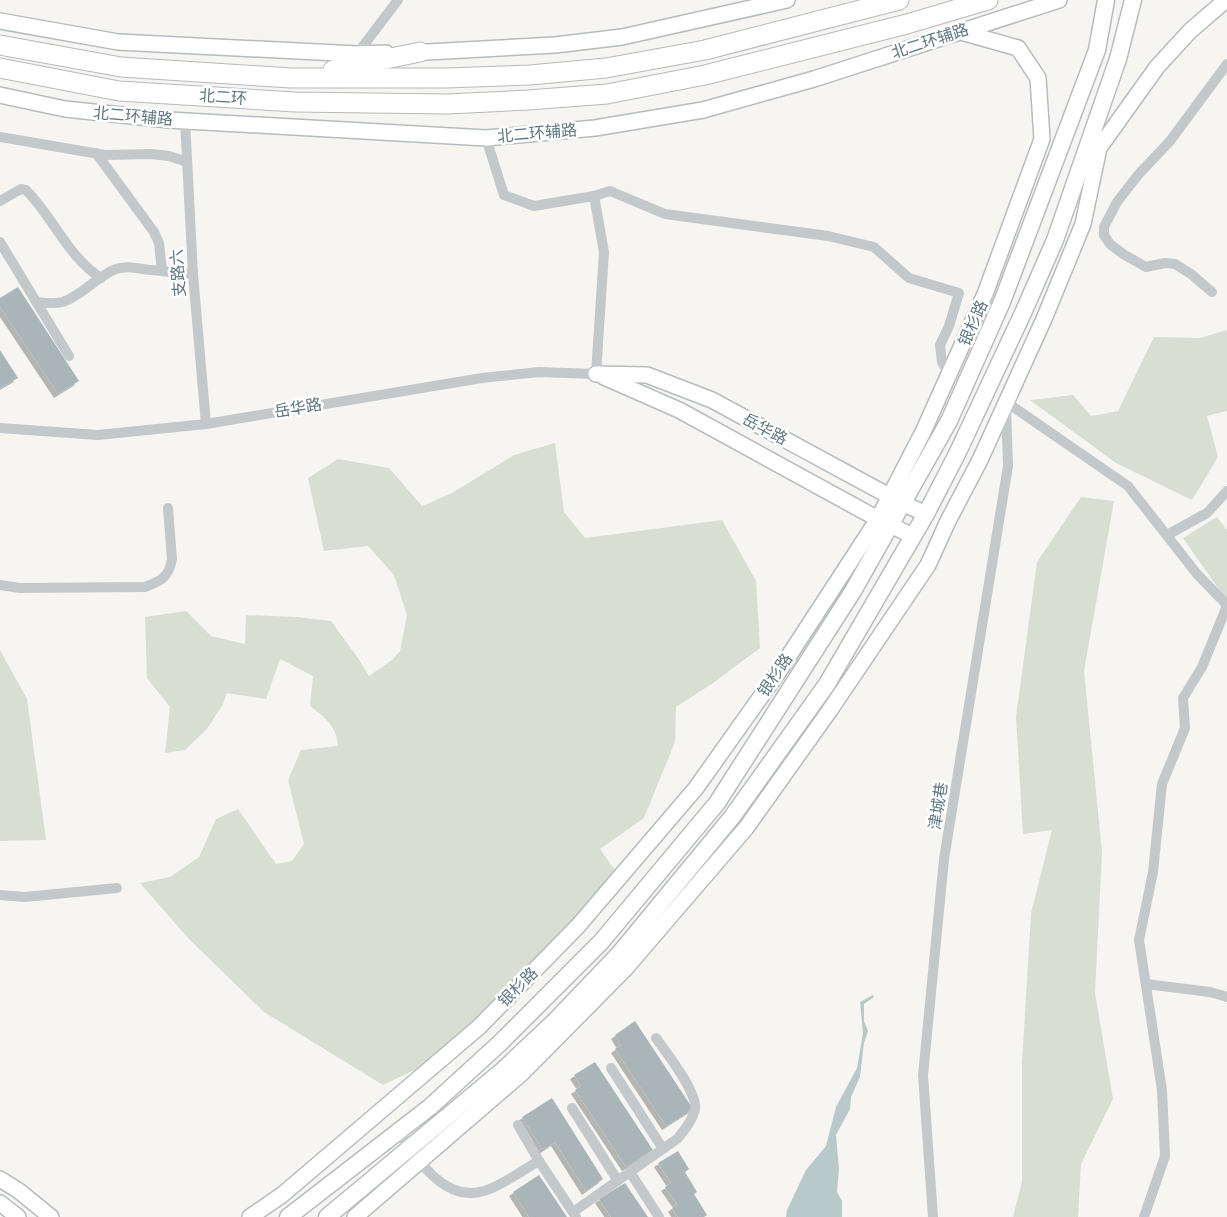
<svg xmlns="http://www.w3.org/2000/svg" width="1227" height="1217" font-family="'Space Grotesk','Noto Sans SC',sans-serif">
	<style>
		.green { fill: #d9ded2 }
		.water { fill: #b9c9cb }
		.building { fill: #a9b5b8; filter: url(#shadow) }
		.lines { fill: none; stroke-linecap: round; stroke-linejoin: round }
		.secondary-casing { stroke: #b5bcbf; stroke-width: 18 }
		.primary-casing { stroke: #b6bcbe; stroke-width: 19 }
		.highway-casing { stroke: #b5babc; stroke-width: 21 }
		.street { stroke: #c3c8cb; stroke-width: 10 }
		.secondary { stroke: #fff; stroke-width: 15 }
		.primary { stroke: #fff; stroke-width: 16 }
		.highway { stroke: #fff; stroke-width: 19 }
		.labels { text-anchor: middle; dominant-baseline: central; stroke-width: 5; stroke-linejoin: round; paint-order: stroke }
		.street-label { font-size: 16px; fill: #5e7780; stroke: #fff }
	</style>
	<defs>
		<filter id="shadow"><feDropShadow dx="-4" dy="4" stdDeviation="0" flood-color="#0004"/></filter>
	</defs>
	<rect width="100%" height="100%" fill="#f6f5f2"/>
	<g class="green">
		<polygon points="1227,330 1227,411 1207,416 1218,457 1192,500 1116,463 1030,400 1073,395 1091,416 1118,411 1154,337 1200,338"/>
		<path d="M555 443 564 512 585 538 722 520 756 581 760 648 713 683 676 707 675 742 644 818 600 849 620 877 433 1061 383 1085 264 1012 188 938 140 883 170 877 199 857 216 819 238 809 276 864 292 861 304 844 288 780 301 750 338 746C337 727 325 717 310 706L313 676 280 659 266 699 227 693 223 704 207 729 185 750 165 753 170 707 147 678 145 617 186 611 211 636 245 644 246 615 297 617 331 621 358 658 369 676 392 660 400 651 407 615 394 575 368 546 324 551 308 478 338 459 389 468 422 506 452 493 514 455Z"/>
		<polygon points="1081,497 1114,501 1084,671 1102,852 1095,993 1113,1099 1081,1164 1078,1217 1013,1217 1022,1181 1022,1063 1031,913 1052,830 1023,834 1016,717 1037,562"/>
		<polygon points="1217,517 1227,530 1227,601 1183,538"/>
		<polygon points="0,650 27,699 46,840 0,841"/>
	</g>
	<polygon class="water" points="873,995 874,997 864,1004 864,1021 868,1031 864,1043 860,1077 851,1097 850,1109 836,1135 839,1169 837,1192 842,1201 842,1217 786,1217 787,1210 806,1170 826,1146 836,1107 857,1068 863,1033 860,1002"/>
	<g class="building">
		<polygon points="18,287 79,381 58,394 0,307 0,298"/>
		<polygon points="0,350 18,378 0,388"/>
		<polygon points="635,1021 693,1109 666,1126 615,1049 621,1045 615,1035"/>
		<polygon points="595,1062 653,1150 626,1167 575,1090 581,1086 574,1075"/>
		<polygon points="552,1098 603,1179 586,1191 555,1142 543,1150 522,1117"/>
		<polygon points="678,1151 689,1169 685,1172 697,1192 694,1194 707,1215 704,1217 678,1217 672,1208 677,1204 665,1187 671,1183 658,1163"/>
		<polygon points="539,1175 567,1217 529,1217 513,1192"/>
		<polygon points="625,1183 648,1217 611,1217 599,1199"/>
	</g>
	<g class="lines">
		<g class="secondary-casing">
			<g id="secondary">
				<polyline points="0,21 118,42 357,54 386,53"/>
				<polyline points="409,53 555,45 622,37 787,0"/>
				<polyline points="0,95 65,109 169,120 486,138 595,128 703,110 814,79 1059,0"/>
				<polyline points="596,374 647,375 712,400 902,503 926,514"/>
				<polyline points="604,377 679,410 878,519 913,536"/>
				<polyline points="0,1179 19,1191 51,1217"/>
				<polyline points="0,1203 18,1217"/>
				<polyline points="250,1217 282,1195 479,1027 578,926 696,788 777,674 878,519 923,432 985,294 1042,139 1038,78 1018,48 961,32"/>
				<polyline points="355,1217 522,1073 625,969 746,828 830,710 928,565 948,521 980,460 1044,319 1083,224 1099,148 1157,67 1190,31 1226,0"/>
			</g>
		</g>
		<g class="primary-casing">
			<g id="primary">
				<polyline points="288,1217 430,1107 500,1043 601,942 717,803 853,591 949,421 1002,302 1097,50 1106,0"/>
				<polyline points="327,1217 502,1071 555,1021 619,954 732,817 827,684 926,514 957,454 1023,313 1055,240 1118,59 1133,0"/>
			</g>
		</g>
		<g class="highway-casing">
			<g id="highway">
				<polyline points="0,45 121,67 291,78 446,78 530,75 606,68 705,50 899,0"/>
				<polyline points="0,68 119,91 295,102 447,104 528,100 607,94 705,75 907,24 988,0"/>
				<polyline points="333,70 420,52"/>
			</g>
		</g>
		<g class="street">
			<polyline points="357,54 398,0"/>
			<polyline points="185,120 193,274 206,424"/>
			<polyline points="0,137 105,155 151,154 169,156 187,162"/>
			<polyline points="96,153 154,232 159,243 162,271"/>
			<polyline points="594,196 610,191 665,214 828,236 874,247 909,278 959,293 949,326 940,345 942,362 949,374"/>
			<path d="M0 201 21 189 26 190C53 217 68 257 101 278"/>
			<polyline points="0,242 69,356"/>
			<polyline points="1212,292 1191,274 1175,264 1165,263 1146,267 1123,254 1110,244 1104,235 1104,227 1117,202 1138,175 1170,141 1227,64"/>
			<path d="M36 302C44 303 55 304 63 302 83 295 97 276 116 269 129 265 138 269 150 270 165 271 179 273 193 274"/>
			<polyline points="1006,402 1128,486 1197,574 1227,605"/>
			<polyline points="0,428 98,435 206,424 482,378 539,372 596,374 604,252 594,196 534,206 504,195 486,138"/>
			<polyline points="1167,535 1207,513 1227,491"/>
			<path d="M0 585 20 588 145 587C161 581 169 577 172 559L168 508"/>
			<polyline points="0,895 25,897 117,888"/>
			<polyline points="1146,984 1210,992 1227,997"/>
			<polyline points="611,1068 663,1149"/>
			<polyline points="572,1108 618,1181"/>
			<polyline points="518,1125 539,1161 576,1217"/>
			<path d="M399 1131C417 1160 445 1203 484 1191 502 1186 522 1170 539 1161"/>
			<polyline points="630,1172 659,1217"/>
			<path d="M573 1212 677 1139C684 1131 693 1119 695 1109 698 1093 666 1052 656 1038"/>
			<polyline points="933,1217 923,1075 944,859 1008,466 1006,406"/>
			<polyline points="1144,1217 1165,1156 1162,1090 1139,940 1153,872 1162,784 1185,728 1183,698 1202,667 1227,606"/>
		</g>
		<use href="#secondary" class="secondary"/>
		<use href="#primary" class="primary"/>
		<use href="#highway" class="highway"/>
	</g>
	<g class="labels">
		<g class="street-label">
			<text transform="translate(930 41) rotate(-18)">北二环辅路</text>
			<text transform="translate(223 97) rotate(4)">北二环</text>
			<text transform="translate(133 116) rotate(5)">北二环辅路</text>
			<text transform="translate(537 133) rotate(-5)">北二环辅路</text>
			<text transform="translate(178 273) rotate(-94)">支路六</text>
			<text transform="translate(973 323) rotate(-66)">银杉路</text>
			<text transform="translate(298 408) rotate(-10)">岳华路</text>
			<text transform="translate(765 429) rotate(28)">岳华路</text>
			<text transform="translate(775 675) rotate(-56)">银杉路</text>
			<text transform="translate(938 806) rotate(-81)">津城巷</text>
			<text transform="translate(518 987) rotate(-45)">银杉路</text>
		</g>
	</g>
</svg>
